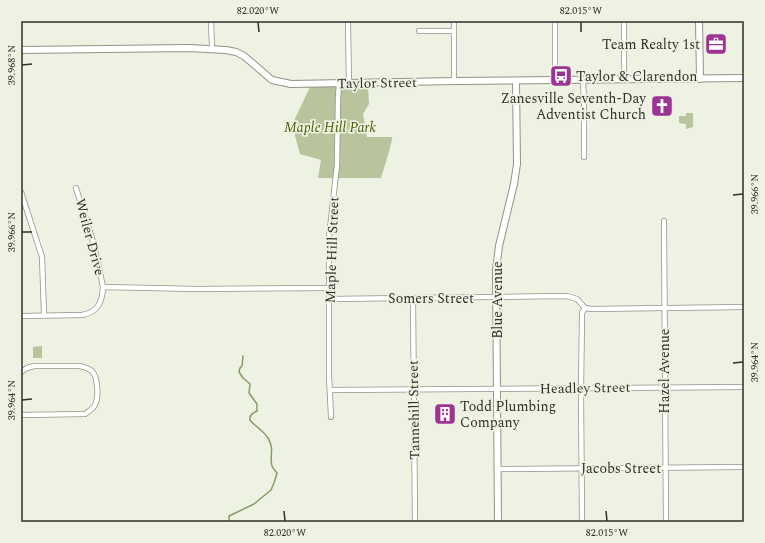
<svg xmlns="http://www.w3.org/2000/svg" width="765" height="543" font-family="Spectral,serif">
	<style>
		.green { fill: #b8c49c }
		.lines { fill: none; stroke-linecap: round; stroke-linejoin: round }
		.stream { stroke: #8b9a63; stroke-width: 1.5 }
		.street-casing { stroke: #909486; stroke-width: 6 }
		.secondary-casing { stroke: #909486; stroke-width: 8 }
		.street { stroke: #fff; stroke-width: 4.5 }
		.secondary { stroke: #fff; stroke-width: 6 }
		.ticks { fill: none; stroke: #2e302a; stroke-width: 1.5 }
		.labels { text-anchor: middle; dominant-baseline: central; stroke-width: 3.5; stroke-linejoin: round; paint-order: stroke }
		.poi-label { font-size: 14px; fill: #2e302a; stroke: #edf2e2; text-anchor: end }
		.street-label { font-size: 14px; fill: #2e302a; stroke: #edf2e2 }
		.park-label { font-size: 14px; font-style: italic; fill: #4d5e01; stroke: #edf2e2 }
		.neatline { fill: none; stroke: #2e302a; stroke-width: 1.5 }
		.ticks-label { font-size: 10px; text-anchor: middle; fill: #2e302a }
	</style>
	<rect width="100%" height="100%" fill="#edf2e2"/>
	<g class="green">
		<path d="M368 86 369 104 363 114 367 137H392C393 141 383 171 381 178H318L321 160 300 154 292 125 310 87Z"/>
		<polygon points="686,113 693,113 693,127 686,129 686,124 679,123 679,116 686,116"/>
		<polygon points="42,346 42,358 33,358 33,347"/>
	</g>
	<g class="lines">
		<path class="stream" d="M230 522 229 519V516L254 504 271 490 274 483 277 473C275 470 273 469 272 466 269 456 275 450 268 438 264 431 251 423 250 420 249 415 253 413 257 411V404L249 393 250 384 243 378 239 372 240 368 242 366 243 356"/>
		<g class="street-casing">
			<g id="street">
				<polyline points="211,21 212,49"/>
				<polyline points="348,21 349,84"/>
				<polyline points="454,21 454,81"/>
				<polyline points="555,21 555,80"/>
				<polyline points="624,21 624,79"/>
				<polyline points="419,31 454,31"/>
				<polyline points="583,80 584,103 584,157"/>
				<polyline points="76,188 94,245 103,287"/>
				<polyline points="21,192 42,257 44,315"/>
				<polyline points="664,221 666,522"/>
				<polyline points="413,298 415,522"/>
				<polyline points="329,299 567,296 577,299 585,308 591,309 744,307"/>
				<path d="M21 316 82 315C98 312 102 303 103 287L197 289 329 288"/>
				<path d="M21 372 27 368 34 366H80C84 367 88 368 92 371 98 378 99 397 95 405 93 409 89 411 85 414L21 415"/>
				<polyline points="331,390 744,387"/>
				<polyline points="331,417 329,375 329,237 337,165 338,98 339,84"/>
				<polyline points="498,469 744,467"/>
				<polyline points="582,522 581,392 582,313 585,308"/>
			</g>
		</g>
		<g class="secondary-casing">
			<g id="secondary">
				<polyline points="699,21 700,79"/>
				<polyline points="21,50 189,48 226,50 236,52 244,56 272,80 291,84 457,81 744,78"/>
				<polyline points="498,522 496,270 499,246 514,184 517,164 516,81"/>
			</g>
		</g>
		<use href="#street" class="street"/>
		<use href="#secondary" class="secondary"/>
	</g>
	<path class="ticks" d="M258 22 259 32M581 22V32M22 65 32 64M733 195 743 194M22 232H32M733 363 743 362M22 400 32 399M284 511 285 521M606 511 607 521"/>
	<defs>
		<g id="office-square" transform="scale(1.15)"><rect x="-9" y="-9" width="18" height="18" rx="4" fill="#9d3395" stroke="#edf2e2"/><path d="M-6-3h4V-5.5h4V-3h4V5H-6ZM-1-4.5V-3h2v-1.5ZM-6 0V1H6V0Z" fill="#fff"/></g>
		<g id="bus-square" transform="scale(1.15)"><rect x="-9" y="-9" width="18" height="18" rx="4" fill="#9d3395" stroke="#edf2e2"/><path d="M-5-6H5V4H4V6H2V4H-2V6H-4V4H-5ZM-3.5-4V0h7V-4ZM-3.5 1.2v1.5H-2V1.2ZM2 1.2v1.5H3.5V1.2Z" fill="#fff"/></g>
		<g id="church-square" transform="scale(1.15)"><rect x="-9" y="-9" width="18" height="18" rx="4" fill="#9d3395" stroke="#edf2e2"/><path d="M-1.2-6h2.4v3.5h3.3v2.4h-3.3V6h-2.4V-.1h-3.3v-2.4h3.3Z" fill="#fff"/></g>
		<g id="building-square" transform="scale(1.15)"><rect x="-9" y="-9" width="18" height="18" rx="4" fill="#9d3395" stroke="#edf2e2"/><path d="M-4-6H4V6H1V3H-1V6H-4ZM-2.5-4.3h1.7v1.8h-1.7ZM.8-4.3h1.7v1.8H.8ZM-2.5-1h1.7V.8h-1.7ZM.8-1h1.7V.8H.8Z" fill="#fff"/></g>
	</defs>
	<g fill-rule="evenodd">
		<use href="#office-square" x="716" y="44"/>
		<use href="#bus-square" x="561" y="76"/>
		<use href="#church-square" x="662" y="106"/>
		<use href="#building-square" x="445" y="414"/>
	</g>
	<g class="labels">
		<g class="poi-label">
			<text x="700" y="44">Team Realty 1st</text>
			<text x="576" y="76" text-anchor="start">Taylor &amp; Clarendon</text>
			<text x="646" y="98">Zanesville Seventh-Day<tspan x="646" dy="16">Adventist Church</tspan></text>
			<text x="460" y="406" text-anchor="start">Todd Plumbing<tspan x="460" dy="16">Company</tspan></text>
		</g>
		<g class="street-label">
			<text transform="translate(377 83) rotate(-1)">Taylor Street</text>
			<text transform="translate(90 237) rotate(75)">Weiler Drive</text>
			<text transform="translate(332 250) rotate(-88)">Maple Hill Street</text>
			<text x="431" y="298">Somers Street</text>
			<text transform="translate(497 300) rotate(-90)">Blue Avenue</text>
			<text transform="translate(664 371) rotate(-90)">Hazel Avenue</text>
			<text transform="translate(585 388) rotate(-1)">Headley Street</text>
			<text transform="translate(414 410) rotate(-91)">Tannehill Street</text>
			<text x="621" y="468">Jacobs Street</text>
		</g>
		<g class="park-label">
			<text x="330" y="127">Maple Hill Park</text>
		</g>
	</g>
	<rect width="765" height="543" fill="none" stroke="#edf2e2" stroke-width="44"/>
	<rect x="22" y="22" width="721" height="499" class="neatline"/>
	<g class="ticks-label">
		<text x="258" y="14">82.020°W</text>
		<text x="581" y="14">82.015°W</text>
		<text transform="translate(11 65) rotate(-90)" y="4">39.968°N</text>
		<text transform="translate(754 194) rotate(-90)" y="4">39.966°N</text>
		<text transform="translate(11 232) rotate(-90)" y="4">39.966°N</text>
		<text transform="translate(754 362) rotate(-90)" y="4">39.964°N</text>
		<text transform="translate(11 400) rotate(-90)" y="4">39.964°N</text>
		<text x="285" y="536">82.020°W</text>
		<text x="607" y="536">82.015°W</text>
	</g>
</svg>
